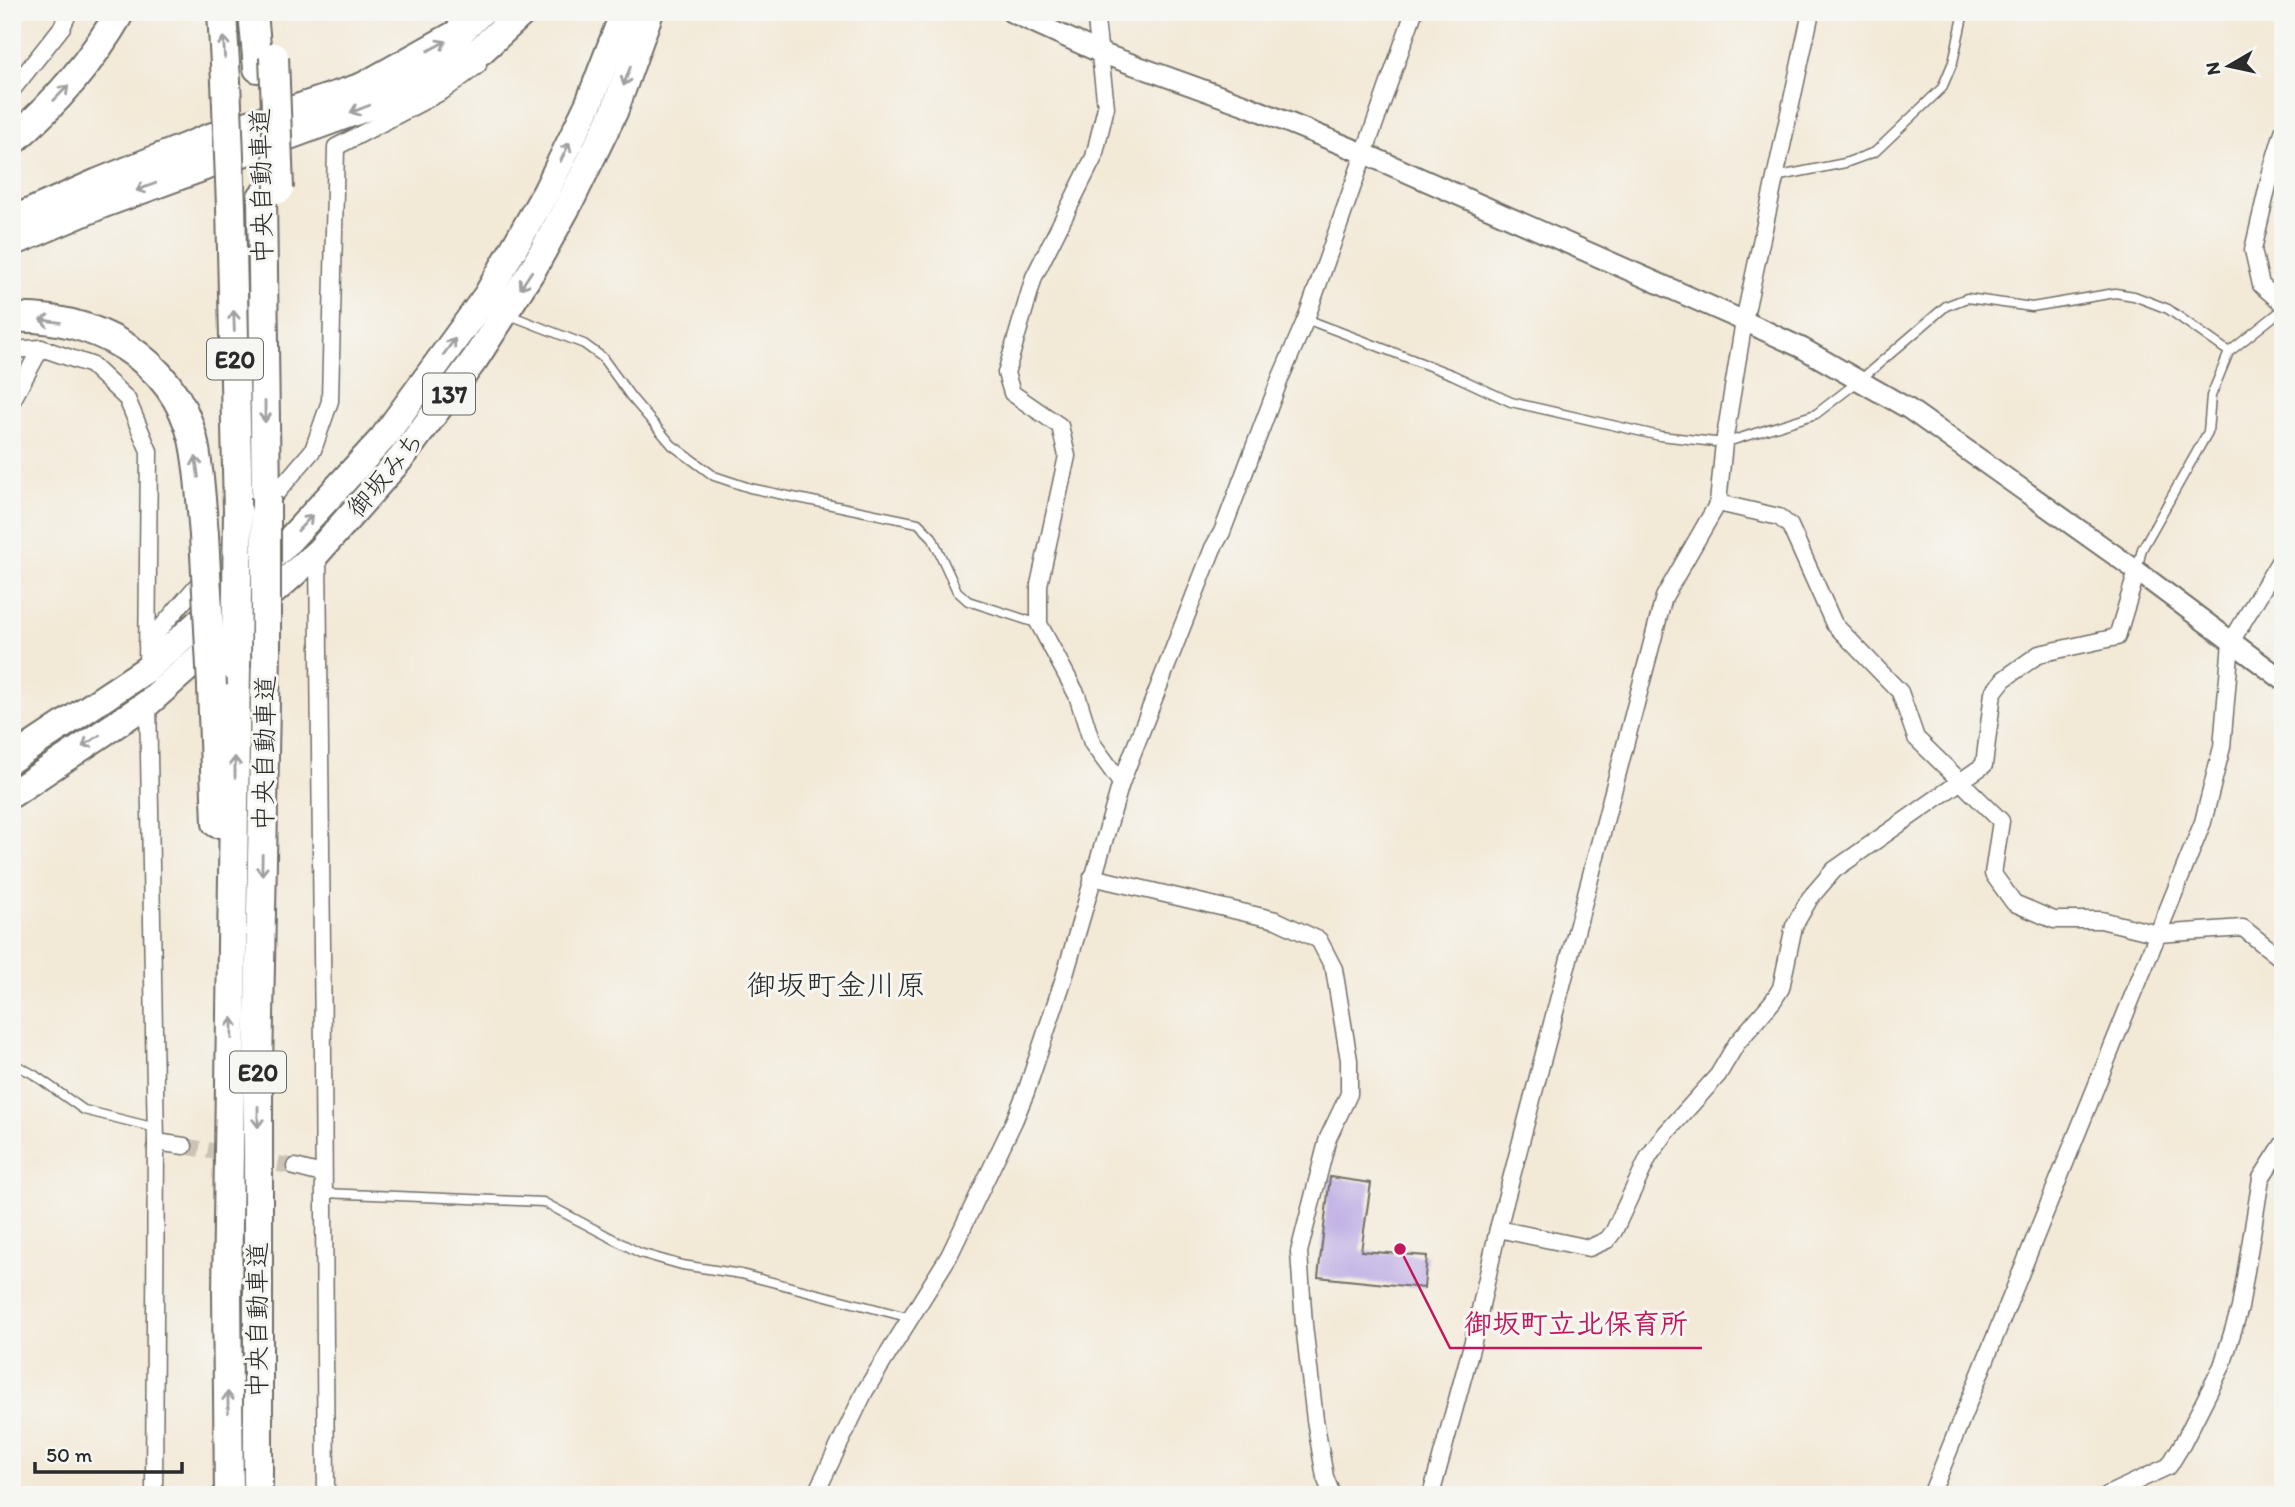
<svg xmlns="http://www.w3.org/2000/svg" width="2295" height="1507" font-family="Itim,'Klee One',sans-serif">
	<style>
		.building { fill: #b5a2e2 }
		.lines { fill: none; stroke-linecap: round; stroke-linejoin: round }
		.minor-tunnel { stroke: #cbc3b5; stroke-width: 16; stroke-dasharray: 16 8; stroke-linecap: butt }
		.service-casing { stroke: #716e67; stroke-width: 11 }
		.minor-casing { stroke: #716e67; stroke-width: 19 }
		.tertiary-casing { stroke: #716e67; stroke-width: 23 }
		.trunk-casing { stroke: #716e67; stroke-width: 30 }
		.motorway-casing { stroke: #716e67; stroke-width: 32 }
		.service { stroke: #fff; stroke-width: 8 }
		.minor { stroke: #fff; stroke-width: 16 }
		.tertiary { stroke: #fff; stroke-width: 19 }
		.trunk { stroke: #fff; stroke-width: 26 }
		.motorway { stroke: #fff; stroke-width: 28 }
		.motorway-bridge-casing { stroke: #716e67; stroke-width: 32; stroke-linecap: butt }
		.motorway-bridge { stroke: #fff; stroke-width: 28 }
		.oneway { stroke: #a0a0a0 }
		.labels { text-anchor: middle; dominant-baseline: central; stroke-width: 6; stroke-linejoin: round; paint-order: stroke }
		.shield { fill: #f6f6f2; stroke: #686867; stroke-width: 2 }
		.shield-label { font-size: 24px; font-weight: bold; fill: #2b2b2b }
		.street-label { font-size: 26px; fill: #2b2b2b; stroke: #f6f6f2 }
		.quarter-label { font-size: 30px; fill: #2b2b2b; stroke: #f6f6f2 }
		.leader { fill: none; stroke: #c2185b; stroke-width: 2.5 }
		.callout-dot { fill: #c2185b; stroke: #f6f6f2; stroke-width: 2.5 }
		.callout-label { font-size: 28px; text-anchor: middle; font-weight: bold; fill: #c2185b; stroke: #f6f6f2; stroke-width: 6; stroke-linejoin: round; paint-order: stroke }
	</style>
	<rect width="100%" height="100%" fill="#f6f6f2"/>
	<filter id="ink" filterUnits="userSpaceOnUse"><feTurbulence type="fractalNoise" baseFrequency=".0143" numOctaves="2"/><feDisplacementMap in="SourceGraphic" scale="14" xChannelSelector="R" yChannelSelector="G"/><feConvolveMatrix kernelMatrix="1 2 1 2 8 2 1 2 1" color-interpolation-filters="sRGB"/></filter>
	<filter id="wash" filterUnits="userSpaceOnUse"><feTurbulence type="fractalNoise" baseFrequency=".00686" numOctaves="4" result="noise"/><feDisplacementMap in="SourceGraphic" scale="28" xChannelSelector="R" yChannelSelector="G"/><feGaussianBlur stdDeviation="1.57" result="paint"/><feColorMatrix in="noise" values="0 0 0 0 0 0 0 0 0 0 0 0 0 0 0 0 0 1.4 0 .05"/><feComposite in="paint" operator="in"/></filter>
	<g filter="url(#wash)">
		<rect width="100%" height="100%" fill="#f3e9d7"/>
		<g id="blocks">
			<polygon class="building" points="1330,1177 1371,1183 1361,1251 1427,1256 1424,1288 1318,1277"/>
		</g>
	</g>
	<g filter="url(#ink)">
		<use href="#blocks" fill-opacity="0" stroke="#716e67" stroke-width="2"/>
		<g class="lines">
			<polyline class="minor-tunnel" points="184,1146 295,1167"/>
			<g class="service-casing">
				<g id="service">
					<polyline points="1775,177 1845,163 1875,152 1942,88 1953,62 1964,12"/>
					<polyline points="507,314 584,344 602,357 631,397 672,445 714,476 750,488 918,523 932,537 957,591 968,601 1039,624"/>
					<polyline points="1306,319 1453,375 1511,402 1660,436 1724,443 1816,414 1860,380 1946,306 1967,298 2032,307 2115,293 2134,296 2168,309 2229,352"/>
					<polyline points="2137,570 2142,549 2208,432 2211,396 2229,352 2283,309"/>
					<polyline points="12,1063 33,1074 84,1110 156,1128"/>
					<polyline points="323,1193 543,1202 640,1253 682,1265 741,1274 911,1318"/>
				</g>
			</g>
			<g class="minor-casing">
				<g id="minor">
					<polyline points="1095,12 1106,107 1094,157 1034,277 1006,373 1012,393 1060,426 1067,456 1039,585 1039,624 1077,695 1092,743 1121,783"/>
					<polyline points="12,90 62,27 69,12"/>
					<polyline points="2283,132 2272,168 2253,250 2261,285 2283,304"/>
					<polyline points="12,350 41,348 91,365 127,399 149,451 147,673"/>
					<polyline points="12,401 41,348"/>
					<polyline points="1718,503 1779,517 1790,526 1834,624 1900,692 1916,738 2001,821 1993,874 2014,903 2054,920 2101,920 2158,934 2243,928 2283,960"/>
					<polyline points="267,504 313,450 330,401 336,147 443,91 478,65"/>
					<path d="M318 552C323 866 323 1181 326 1495"/>
					<polyline points="147,644 236,540"/>
					<polyline points="148,699 156,1142 154,1495"/>
					<polyline points="1092,877 1276,920 1319,940 1334,969 1349,1060 1349,1094 1328,1138 1299,1252 1304,1325 1315,1420 1325,1477 1332,1495"/>
					<polyline points="156,1142 184,1146"/>
					<polyline points="295,1167 322,1174"/>
					<polyline points="1498,1229 1589,1248 1607,1240 1614,1231 1649,1156 1666,1133 1718,1075 1737,1043 1773,1001 1781,988 1794,926 1810,898 1834,870 1984,765 1993,693 2004,679 2039,654 2117,637 2137,571"/>
					<polyline points="815,1495 865,1391 949,1256 1014,1121 1026,1092 1064,978 1121,783 1213,548 1222,532 1280,379 1306,319 1414,12"/>
					<polyline points="1431,1495 1473,1341 1498,1229 1664,597 1718,503 1724,443 1744,321 1811,12"/>
					<polyline points="1931,1495 2203,822 2222,747 2231,642 2283,555"/>
					<polyline points="2107,1495 2169,1466 2183,1443 2222,1366 2240,1308 2261,1178 2283,1144"/>
				</g>
			</g>
			<g class="tertiary-casing">
				<polyline id="tertiary" points="1011,12 1101,53 1245,105 1363,153 1744,321 1802,348 1909,409 2137,571 2283,680"/>
			</g>
			<g class="trunk-casing">
				<g id="trunk">
					<polyline points="12,759 147,669 283,547 383,438 487,295 546,192 589,103 624,12"/>
					<polyline points="12,794 148,703 318,552 402,457 475,359 533,269 571,200 614,112 650,12"/>
				</g>
			</g>
			<g class="motorway-casing">
				<g id="motorway">
					<polyline points="222,12 226,81"/>
					<polyline points="253,12 258,68"/>
					<path d="M12 141C55 104 92 61 120 12"/>
					<polyline points="262,197 266,497"/>
					<polyline points="231,206 238,512"/>
					<polyline points="12,221 98,183 207,139 363,87 456,35 480,12"/>
					<polyline points="12,242 101,204 406,92 481,50 522,12"/>
					<path d="M12 318C92 314 173 358 193 439 200 470 201 503 204 535"/>
					<polyline points="212,686 217,823"/>
					<polyline points="229,1495 227,1293 236,668"/>
					<polyline points="258,1495 258,1069 266,650"/>
				</g>
			</g>
			<use href="#service" class="service"/>
			<use href="#minor" class="minor"/>
			<use href="#tertiary" class="tertiary"/>
			<use href="#trunk" class="trunk"/>
			<use href="#motorway" class="motorway"/>
			<g class="motorway-bridge-casing">
				<g id="motorway-bridge">
					<polyline points="274,57 279,189"/>
					<polyline points="226,81 231,206"/>
					<polyline points="266,497 266,650"/>
					<polyline points="204,535 212,686"/>
					<polyline points="236,668 238,512"/>
				</g>
			</g>
			<use href="#motorway-bridge" class="motorway-bridge"/>
		</g>
		<defs><path id="oneway-shaft" d="M-6 0H5M1.5-3L5.5 0L1.5 3" fill="none" stroke-width="1.6" stroke-linecap="round" stroke-linejoin="round" transform="scale(1.75)"/></defs>
		<g class="oneway">
			<use href="#oneway-shaft" transform="translate(437 46) rotate(-29)"/>
			<use href="#oneway-shaft" transform="translate(224 47) rotate(-93)"/>
			<use href="#oneway-shaft" transform="translate(627 76) rotate(110)"/>
			<use href="#oneway-shaft" transform="translate(61 93) rotate(-46)"/>
			<use href="#oneway-shaft" transform="translate(360 109) rotate(159)"/>
			<use href="#oneway-shaft" transform="translate(565 152) rotate(-64)"/>
			<use href="#oneway-shaft" transform="translate(146 187) rotate(159)"/>
			<use href="#oneway-shaft" transform="translate(526 280) rotate(123)"/>
			<use href="#oneway-shaft" transform="translate(50 321) rotate(-173)"/>
			<use href="#oneway-shaft" transform="translate(234 321) rotate(-92)"/>
			<use href="#oneway-shaft" transform="translate(449 347) rotate(-54)"/>
			<use href="#oneway-shaft" transform="translate(265 412) rotate(90)"/>
			<use href="#oneway-shaft" transform="translate(197 467) rotate(-98)"/>
			<use href="#oneway-shaft" transform="translate(305 523) rotate(-47)"/>
			<use href="#oneway-shaft" transform="translate(91 741) rotate(146)"/>
			<use href="#oneway-shaft" transform="translate(235 767) rotate(-90)"/>
			<use href="#oneway-shaft" transform="translate(262 865) rotate(91)"/>
			<use href="#oneway-shaft" transform="translate(232 1028) rotate(-89)"/>
			<use href="#oneway-shaft" transform="translate(258 1117) rotate(90)"/>
			<use href="#oneway-shaft" transform="translate(228 1402) rotate(-91)"/>
		</g>
	</g>
	<g class="labels">
		<g class="shield">
			<rect x="207" y="338.5" width="56" height="41" rx="5"/>
			<rect x="423" y="373.5" width="52" height="41" rx="5"/>
			<rect x="230" y="1051.5" width="56" height="41" rx="5"/>
		</g>
		<g class="shield-label">
			<text x="235" y="359">E20</text>
			<text x="449" y="394">137</text>
			<text x="258" y="1072">E20</text>
		</g>
		<g class="street-label">
			<text transform="translate(261 186) rotate(-91)">中央自動車道</text>
			<text transform="translate(385 474) rotate(-50)">御坂みち</text>
			<text transform="translate(264 753) rotate(-89)">中央自動車道</text>
			<text transform="translate(257 1320) rotate(-90)">中央自動車道</text>
		</g>
		<g class="quarter-label">
			<text x="836" y="984">御坂町金川原</text>
		</g>
	</g>
	<path class="leader" d="M1400 1249L1450 1348H1702"/>
	<circle class="callout-dot" cx="1400" cy="1249" r="7"/>
	<g class="callout-label">
		<text x="1576" y="1333">御坂町立北保育所</text>
	</g>
	<rect width="2295" height="1507" fill="none" stroke="#f6f6f2" stroke-width="42"/>
	<g transform="translate(2229 66) rotate(261)" stroke="#f6f6f2" stroke-width="5" paint-order="stroke">
	<path d="M0-5L12 26L0 18L-12 26Z" fill="#2b2b2b"/>
	<text y="-10" font-size="19" font-weight="bold" text-anchor="middle" fill="#2b2b2b">N</text>
	</g>
	<path d="M35 1462v10h147v-10" fill="none" stroke="#2b2b2b" stroke-width="3.5"/>
	<text x="46" y="1462" font-size="21" fill="#2b2b2b" stroke="#f6f6f2" stroke-width="5" paint-order="stroke">50 m</text>
</svg>
